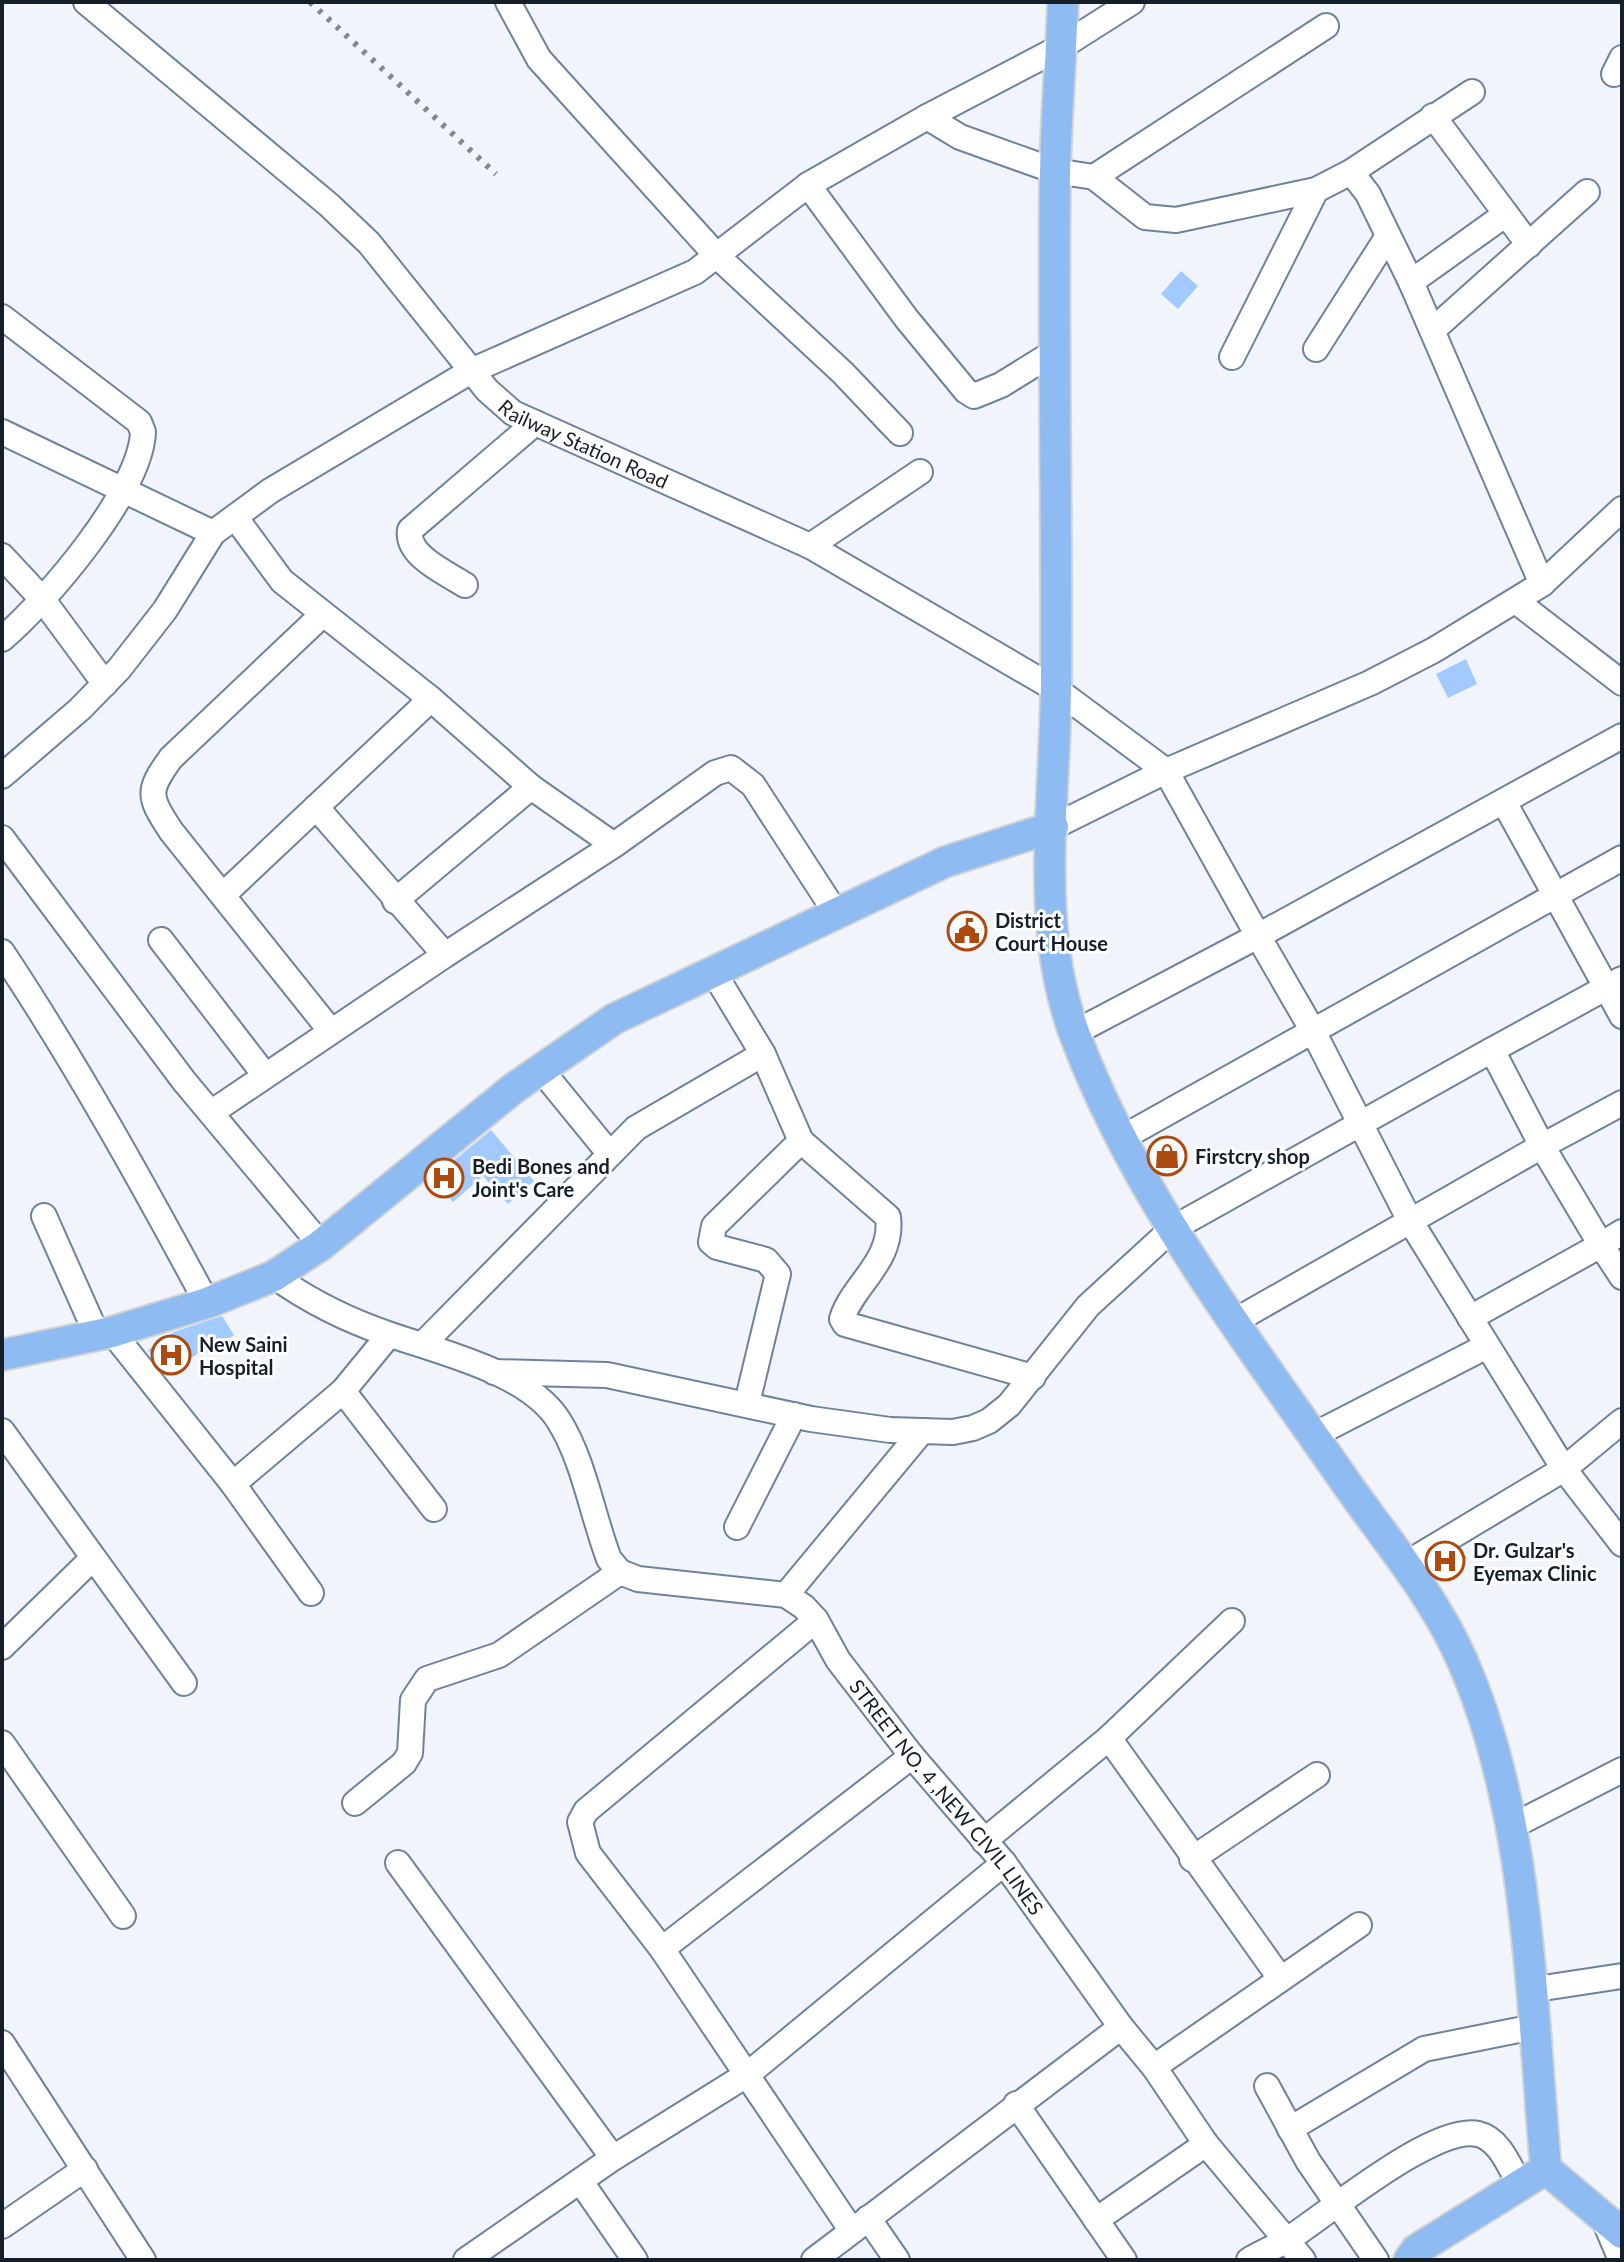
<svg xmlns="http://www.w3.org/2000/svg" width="1624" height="2262" font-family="Lato,sans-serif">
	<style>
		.building { fill: #a2caff }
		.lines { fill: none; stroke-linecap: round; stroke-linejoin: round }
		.minor-casing { stroke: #6d829d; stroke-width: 28 }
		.major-casing { stroke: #d0d2d4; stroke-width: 34 }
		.minor { stroke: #fff; stroke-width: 24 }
		.major { stroke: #8ebbf1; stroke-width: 30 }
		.rail { stroke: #828891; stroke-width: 6; stroke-dasharray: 4 8; stroke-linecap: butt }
		.labels { text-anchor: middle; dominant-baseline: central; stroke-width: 6; stroke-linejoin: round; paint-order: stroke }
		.street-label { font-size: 20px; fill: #161e29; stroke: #fff }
		.poi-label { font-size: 20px; font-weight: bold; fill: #161e29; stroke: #fff; text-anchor: start }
	</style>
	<rect width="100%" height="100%" fill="#f1f5fb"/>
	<g class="building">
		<polygon points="1181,271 1198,286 1178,309 1161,294"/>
		<polygon points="1466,659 1477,684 1448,698 1436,674"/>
		<polygon points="491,1130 534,1181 508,1204 483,1176 453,1202 432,1178"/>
		<polygon points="222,1316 234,1335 206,1353 204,1349 167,1376 148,1350 174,1332"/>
		<polygon points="1460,1549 1467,1558 1443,1575 1435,1564"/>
	</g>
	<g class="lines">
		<g class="minor-casing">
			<g id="minor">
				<path id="s1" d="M86 2 329 205 369 243 487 390 513 413 810 546 1057 690 1166 771 1258 936 1622 736"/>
				<polyline points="508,2 539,59 717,256 843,373 900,433"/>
				<polyline points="1614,74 1622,58"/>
				<polyline points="1433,116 1529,245"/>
				<polyline points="927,117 960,137 1055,171 1094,177 1145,217 1176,220 1316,190 1351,172 1472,92"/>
				<polyline points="1351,172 1368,194 1411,282 1506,214"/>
				<polyline points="1094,177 1326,26"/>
				<polyline points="808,185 906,318 966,391 974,396 1001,385 1056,351"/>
				<polyline points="1411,282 1542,584"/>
				<path d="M2 317 139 422 143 432C141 491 46 602 2 639"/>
				<polyline points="1434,329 1587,192"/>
				<polyline points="1316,349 1388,236"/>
				<polyline points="1232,357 1316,190"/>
				<polyline points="2,432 213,533"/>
				<polyline points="235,517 282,581 431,699 531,787 614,845"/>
				<polyline points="810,546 920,472"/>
				<polyline points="2,556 43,600 105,684"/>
				<path d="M465 585C447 573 406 556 410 530L535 423"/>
				<polyline points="1517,602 1622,683"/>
				<path d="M322 615 171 758C147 791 148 796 171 831L330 1030"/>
				<polyline points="2,776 80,709 119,669 165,610 213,533 270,491 471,371 695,272 808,185 927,117 1061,47 1132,2"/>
				<polyline points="1504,802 1622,1016"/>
				<polyline points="316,807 445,955 614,845 715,773 731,768 753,785 836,913"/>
				<polyline points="1053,827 1166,771 1370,683 1434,650 1542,584 1622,509"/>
				<polyline points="2,838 184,1081 321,1245"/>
				<polyline points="223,895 431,699"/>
				<polyline points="395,901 531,787"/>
				<polyline points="161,940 264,1074"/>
				<path d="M2 952C77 1065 143 1184 207 1303"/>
				<path d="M714 973 763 1054 801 1141 888 1217C894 1261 852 1285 842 1319L845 1324 1033 1377"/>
				<polyline points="1074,1033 1258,936 1313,1031 1409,1219 1564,1469 1404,1565"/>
				<polyline points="1492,1050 1622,979"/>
				<polyline points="542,1071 609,1153"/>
				<polyline points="212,1112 445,955"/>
				<polyline points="1122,1138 1622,858"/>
				<polyline points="44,1216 97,1335"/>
				<polyline points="1622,1232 1601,1245 1622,1277"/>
				<path id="s2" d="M274 1276C309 1301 347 1320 388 1334 439 1352 529 1372 559 1421 584 1461 592 1514 609 1559L620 1572 638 1579 786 1595 804 1607 816 1620 838 1660 912 1756 1004 1863 1121 2027 814 2260"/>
				<polyline points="1470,1318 1601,1245 1542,1146 1622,1103"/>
				<polyline points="112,1332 233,1484 311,1593"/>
				<polyline points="423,1344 636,1128 763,1054"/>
				<polyline points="494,1372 607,1375 811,1419 890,1430 953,1432 973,1428 989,1421 1009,1405 1088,1306 1172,1229 1492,1050 1542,1146 1235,1321"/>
				<polyline points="343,1391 434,1509"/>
				<polyline points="747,1403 778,1274 766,1260 717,1247 711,1242 714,1226 801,1141"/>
				<polyline points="1622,1421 1564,1469 1622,1544"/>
				<polyline points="2,1431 184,1683"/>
				<polyline points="1314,1435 1487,1346"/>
				<polyline points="233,1484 343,1391 389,1335"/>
				<polyline points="737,1527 794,1415"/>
				<polyline points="786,1595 922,1431"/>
				<polyline points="816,1620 586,1811 580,1822 588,1853 662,1949 852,2231"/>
				<polyline points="2,1647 93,1558"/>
				<polyline points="1109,1738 1280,1978"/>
				<polyline points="2,1743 123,1916"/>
				<polyline points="355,1803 404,1763 410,1753 413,1700 427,1679 499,1655 620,1572"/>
				<polyline points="1513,1826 1622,1770"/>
				<polyline points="984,1841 1109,1738 1232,1621"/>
				<polyline points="1192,1859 1317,1775"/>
				<polyline points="398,1863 613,2158"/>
				<polyline points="662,1949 912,1756"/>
				<polyline points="1530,1990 1622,1976"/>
				<polyline points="1121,2027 1154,2067 1206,2144 1303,2260"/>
				<polyline points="2,2043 143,2260"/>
				<polyline points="1154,2067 1359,1925"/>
				<polyline points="1267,2086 1308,2161 1376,2260"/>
				<polyline points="1016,2104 1124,2260"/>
				<polyline points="1290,2129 1424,2049 1533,2027"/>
				<polyline points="581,2182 635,2260"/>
				<polyline points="868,2218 897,2260"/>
				<polyline points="1096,2220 1206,2144"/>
				<polyline points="1605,2222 1621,2260"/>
				<polyline points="2,2226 85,2169"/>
				<polyline points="466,2260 613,2158 748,2074 1004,1863"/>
				<path d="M1249 2260C1261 2253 1275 2247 1287 2240 1326 2215 1434 2124 1478 2134 1500 2139 1510 2168 1520 2185"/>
			</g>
		</g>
		<g class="major-casing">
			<g id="major">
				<path d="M1063 2C1061 59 1056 117 1055 175 1053 343 1057 512 1056 681 1056 799 1033 922 1075 1035 1137 1200 1250 1343 1349 1487 1388 1542 1435 1598 1462 1660 1530 1814 1531 2003 1546 2169L1622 2233"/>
				<polyline points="2,1355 112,1332 207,1303 274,1276 321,1245 514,1088 614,1019 945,862 1053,827"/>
				<polyline points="1409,2260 1416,2250 1546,2169"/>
			</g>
		</g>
		<use href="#minor" class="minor"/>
		<use href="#major" class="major"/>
		<polyline class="rail" points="310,2 496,174"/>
	</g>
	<defs>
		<g id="civic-ring" transform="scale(2)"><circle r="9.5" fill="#fff" stroke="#ac4a10" stroke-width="1.5"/><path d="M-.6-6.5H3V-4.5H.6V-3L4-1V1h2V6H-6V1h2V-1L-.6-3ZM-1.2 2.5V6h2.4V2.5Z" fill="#ac4a10"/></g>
		<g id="shop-ring" transform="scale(2)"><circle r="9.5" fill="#fff" stroke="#ac4a10" stroke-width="1.5"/><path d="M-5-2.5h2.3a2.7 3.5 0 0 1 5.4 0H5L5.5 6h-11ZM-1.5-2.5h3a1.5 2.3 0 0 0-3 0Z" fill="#ac4a10"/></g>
		<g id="hospital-ring" transform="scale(2)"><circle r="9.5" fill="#fff" stroke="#ac4a10" stroke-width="1.5"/><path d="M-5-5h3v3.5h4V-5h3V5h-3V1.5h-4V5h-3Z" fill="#ac4a10"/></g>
	</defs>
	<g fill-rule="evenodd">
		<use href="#civic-ring" x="967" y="931"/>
		<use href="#shop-ring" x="1167" y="1156"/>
		<use href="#hospital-ring" x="444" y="1178"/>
		<use href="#hospital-ring" x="171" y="1355"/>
		<use href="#hospital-ring" x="1445" y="1561"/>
	</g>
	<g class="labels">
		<g class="street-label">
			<text stroke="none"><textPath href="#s1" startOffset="672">Railway Station Road</textPath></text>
			<text stroke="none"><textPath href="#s2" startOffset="916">STREET NO. 4 ,NEW CIVIL LINES</textPath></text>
		</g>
		<g class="poi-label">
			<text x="995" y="920">District<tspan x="995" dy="23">Court House</tspan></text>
			<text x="1195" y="1156">Firstcry shop</text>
			<text x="472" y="1166">Bedi Bones and<tspan x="472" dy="23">Joint's Care</tspan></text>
			<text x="199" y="1344">New Saini<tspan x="199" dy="23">Hospital</tspan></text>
			<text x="1473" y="1550">Dr. Gulzar's<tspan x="1473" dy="23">Eyemax Clinic</tspan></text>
		</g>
	</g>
	<rect width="1624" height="2262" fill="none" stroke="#161e29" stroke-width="8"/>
</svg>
